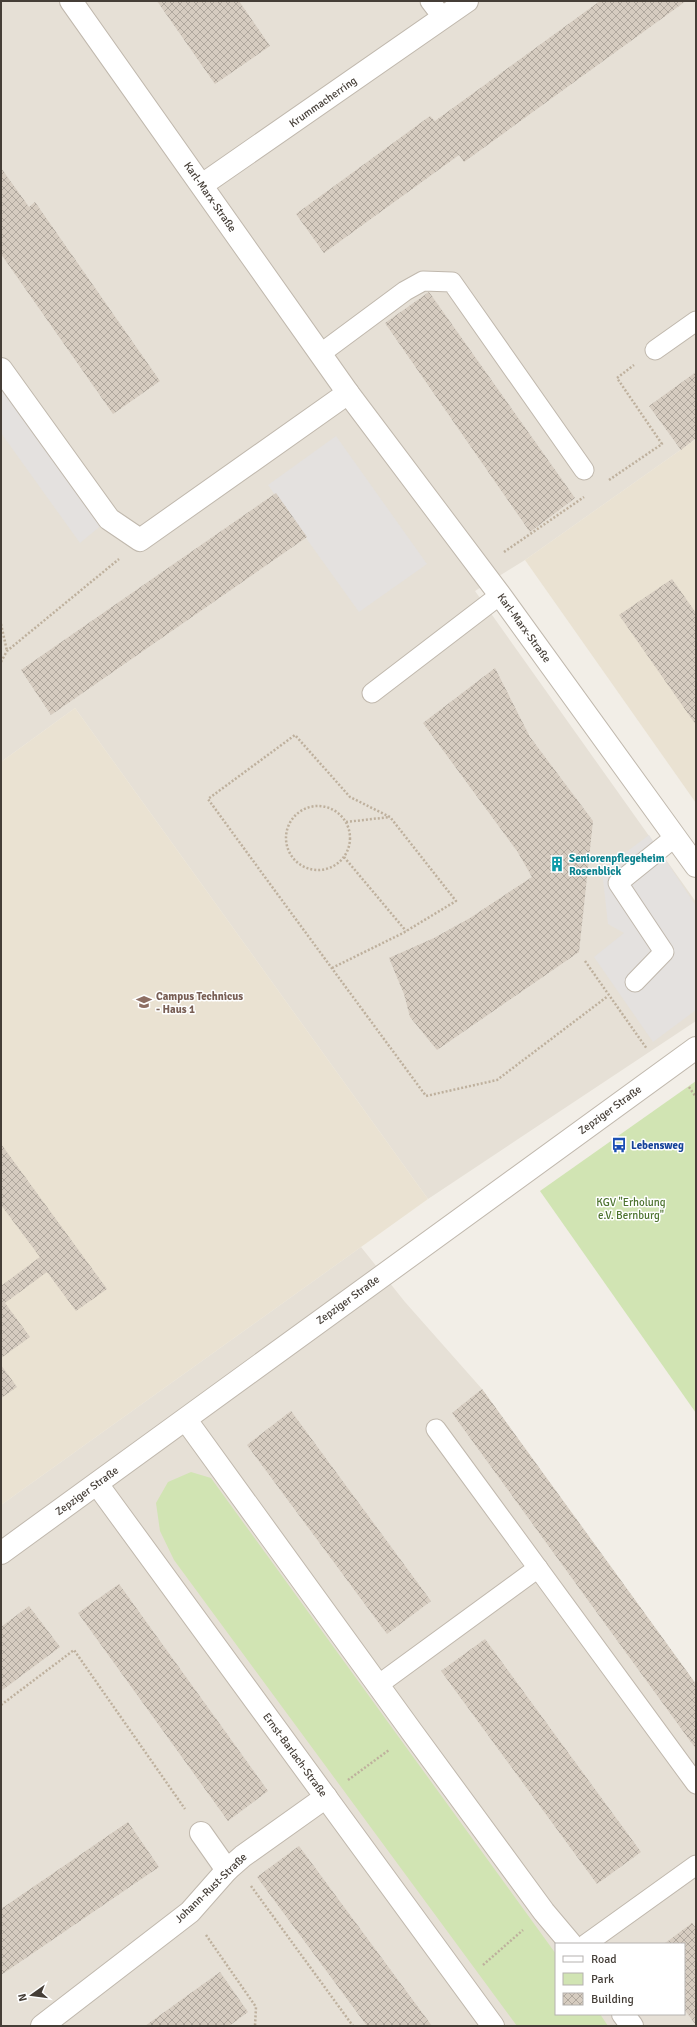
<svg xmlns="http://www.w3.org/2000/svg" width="697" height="2027" font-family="Signika,sans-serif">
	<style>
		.residential { fill: #e6e0d6; fill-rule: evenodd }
		.education { fill: #eae2d2 }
		.green { fill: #d1e4b3 }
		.parking { fill: #e4e1df }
		.building { fill: url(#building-cross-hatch) }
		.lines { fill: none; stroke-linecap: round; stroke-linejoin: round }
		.service-casing { stroke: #c0b8ad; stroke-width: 21 }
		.minor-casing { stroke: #c0b8ad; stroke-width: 24 }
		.tertiary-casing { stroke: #c0b8ad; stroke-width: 24 }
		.path { stroke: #beb09d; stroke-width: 2.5; stroke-dasharray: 2 2; stroke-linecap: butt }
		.service { stroke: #fff; stroke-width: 19 }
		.minor { stroke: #fff; stroke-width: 22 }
		.tertiary { stroke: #fff; stroke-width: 22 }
		.labels { text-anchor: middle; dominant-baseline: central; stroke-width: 3; stroke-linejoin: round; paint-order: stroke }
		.street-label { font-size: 11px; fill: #453e37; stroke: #fff }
		.culture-label { font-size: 11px; font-weight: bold; fill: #0d838f; stroke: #fff; text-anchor: start }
		.education-label { font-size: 11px; font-weight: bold; fill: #785e54; stroke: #fff; text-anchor: start }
		.transit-label { font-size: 11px; font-weight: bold; fill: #164399; stroke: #fff; text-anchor: start }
		.park-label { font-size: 11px; fill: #4c722e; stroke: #fff }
	</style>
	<defs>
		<pattern id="building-cross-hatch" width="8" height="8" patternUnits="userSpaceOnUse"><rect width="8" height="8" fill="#d6ccc0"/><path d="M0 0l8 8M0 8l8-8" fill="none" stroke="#afa79d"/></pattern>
	</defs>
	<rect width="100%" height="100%" fill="#f2eee7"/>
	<g class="residential">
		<polygon points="1,1 696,1 696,439 525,560 475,591 696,902 696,1021 428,1199 75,708 1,762"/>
		<path d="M361 1247 405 1302 482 1389 696 1684V2026H1V1505ZM556 1944H684V2014H556Z"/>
	</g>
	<g class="education">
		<polygon points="696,439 696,803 525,560"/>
		<polygon points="75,708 428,1199 1,1505 1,762"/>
	</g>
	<g class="green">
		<polygon points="696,1081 696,1413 540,1191"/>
		<polygon points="191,1472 211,1478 556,1954 556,2014 600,2014 608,2026 517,2026 174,1560 160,1531 156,1503 168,1482"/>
	</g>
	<g class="parking">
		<polygon points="1,369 109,519 80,543 1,433"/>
		<polygon points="336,436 427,564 359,612 268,485"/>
		<polygon points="649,835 696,906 696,1010 653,1042 594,957 624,933 608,924 602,870"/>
	</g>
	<g class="building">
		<polygon points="157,1 239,1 270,46 215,84"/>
		<polygon points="600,1 686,1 464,162 459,155 324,253 296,214 430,116 435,121"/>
		<polygon points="1,168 29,207 35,202 160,381 113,414 1,254"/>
		<polygon points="429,292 575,498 530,532 385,323"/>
		<polygon points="696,372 696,438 681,450 649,406"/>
		<polygon points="276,493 307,537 51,715 21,670"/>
		<polygon points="672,579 696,613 696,725 619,615"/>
		<polygon points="495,668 530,737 593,821 579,952 437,1050 410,1017 404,994 389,958 434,938 470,918 532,877 517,851 423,723"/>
		<polygon points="1,1144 107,1289 76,1311 47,1272 5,1303 30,1337 1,1358 1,1286 40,1257 1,1205"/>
		<polygon points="1,1365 17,1387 1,1398"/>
		<polygon points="482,1389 696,1684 696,1749 452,1413"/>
		<polygon points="291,1411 431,1601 387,1634 247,1445"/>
		<polygon points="119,1584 268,1791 228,1821 78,1613"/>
		<polygon points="29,1606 60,1647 1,1691 1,1627"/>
		<polygon points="485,1639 641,1852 597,1884 441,1671"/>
		<polygon points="128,1822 159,1867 1,1975 1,1909"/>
		<polygon points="299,1846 432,2026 367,2026 257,1877"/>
		<polygon points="692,1923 696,1928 696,2025 684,2009 684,1944 664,1944"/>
		<polygon points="220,1972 248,2012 229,2026 145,2026"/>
	</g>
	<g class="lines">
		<g class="service-casing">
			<g id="service">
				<polyline points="430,1 443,18"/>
				<polyline points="655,350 696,321"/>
				<polyline points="320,354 405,291 423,281 452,282 584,470"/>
				<polyline points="372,693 500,595"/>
				<polyline points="635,982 664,952 618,883 675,837"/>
				<polyline points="436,1429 696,1784"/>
				<polyline points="378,1685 538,1568"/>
				<polyline points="586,1944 696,1865"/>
			</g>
		</g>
		<g class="minor-casing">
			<g id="minor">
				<polyline points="71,1 348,393 500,595 696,866"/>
				<polyline points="202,185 467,1"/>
				<polyline points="1,369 109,519 140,540 348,393"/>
				<polyline points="186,1420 412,1732 544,1912 571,1944"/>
				<polyline points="97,1484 493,2026"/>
				<polyline points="201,1833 227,1870"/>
				<polyline points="623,2014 632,2026"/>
				<polyline points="42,2026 190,1912 227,1870 243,1856 326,1797"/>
			</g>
		</g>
		<g class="tertiary-casing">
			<polyline id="tertiary" points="1,1553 696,1048"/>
		</g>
		<g class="path">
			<polyline points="609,480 662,444 617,378 634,365"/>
			<polyline points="504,552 584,497"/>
			<polyline points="1,624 7,651"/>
			<polyline points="1,662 7,651 119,559"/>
			<circle cx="318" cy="838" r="32"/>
			<polyline points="346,822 390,817"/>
			<polyline points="344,857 406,931"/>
			<polyline points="585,961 647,1049"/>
			<path d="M332 968 403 933 456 901 390 817 350 797 295 735 208 799C280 898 353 997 426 1096L497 1080 608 996"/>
			<polyline points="689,1087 696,1097"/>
			<polyline points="1,1705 74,1650 185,1809"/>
			<polyline points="348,1780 389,1750"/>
			<polyline points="251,1886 353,2026"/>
			<polyline points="206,1935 256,2007 255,2026"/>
			<polyline points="483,1965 523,1930"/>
		</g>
		<use href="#service" class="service"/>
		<use href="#minor" class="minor"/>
		<use href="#tertiary" class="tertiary"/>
	</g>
	<defs>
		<g id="building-bare" transform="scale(1.2)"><path d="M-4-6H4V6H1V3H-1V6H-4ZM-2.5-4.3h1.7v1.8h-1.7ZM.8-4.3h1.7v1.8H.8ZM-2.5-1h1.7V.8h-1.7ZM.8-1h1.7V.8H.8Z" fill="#0f9aa8" stroke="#fff" stroke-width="2.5" paint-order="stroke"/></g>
		<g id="school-bare" transform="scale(1.2)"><path d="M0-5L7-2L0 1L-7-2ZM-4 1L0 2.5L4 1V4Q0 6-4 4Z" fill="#8d6e63" stroke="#fff" stroke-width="2.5" paint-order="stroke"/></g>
		<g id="bus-bare" transform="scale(1.2)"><path d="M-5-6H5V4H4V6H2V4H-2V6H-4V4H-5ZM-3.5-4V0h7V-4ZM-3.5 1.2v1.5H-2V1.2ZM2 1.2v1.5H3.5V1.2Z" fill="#1a4fb4" stroke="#fff" stroke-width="2.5" paint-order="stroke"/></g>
	</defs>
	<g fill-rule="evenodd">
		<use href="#building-bare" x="557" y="864"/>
		<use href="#school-bare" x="144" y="1002"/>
		<use href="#bus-bare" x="619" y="1145"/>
	</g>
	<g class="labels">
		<g class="street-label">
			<text transform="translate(323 102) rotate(-35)">Krummacherring</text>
			<text transform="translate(210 197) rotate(55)">Karl-Marx-Straße</text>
			<text transform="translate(524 628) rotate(54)">Karl-Marx-Straße</text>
			<text transform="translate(610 1110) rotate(-36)">Zepziger Straße</text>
			<text transform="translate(348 1300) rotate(-36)">Zepziger Straße</text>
			<text transform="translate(87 1491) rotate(-36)">Zepziger Straße</text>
			<text transform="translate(295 1755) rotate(54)">Ernst-Barlach-Straße</text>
			<text transform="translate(211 1888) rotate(-44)">Johann-Rust-Straße</text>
		</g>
		<g class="culture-label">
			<text x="569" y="858">Seniorenpflegeheim<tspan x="569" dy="13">Rosenblick</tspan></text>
		</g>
		<g class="education-label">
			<text x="156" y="996">Campus Technicus<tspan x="156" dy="13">- Haus 1</tspan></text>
		</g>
		<g class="transit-label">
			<text x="631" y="1145">Lebensweg</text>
		</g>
		<g class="park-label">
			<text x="631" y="1202">KGV "Erholung<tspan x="631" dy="13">e.V. Bernburg"</tspan></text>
		</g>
	</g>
	<rect width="697" height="2027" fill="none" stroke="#453e37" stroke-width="4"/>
	<rect x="555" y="1943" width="130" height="72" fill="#ffffff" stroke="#b5b2af"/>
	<rect x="563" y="1956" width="20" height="6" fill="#ffffff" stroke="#b5b2af"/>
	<text x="591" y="1963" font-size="12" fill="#453e37">Road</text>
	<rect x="563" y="1973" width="20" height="12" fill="#d1e4b3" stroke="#b5b2af"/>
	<text x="591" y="1983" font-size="12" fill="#453e37">Park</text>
	<rect x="563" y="1993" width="20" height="12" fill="url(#building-cross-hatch)" stroke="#b5b2af"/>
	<text x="591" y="2003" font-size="12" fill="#453e37">Building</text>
	<g transform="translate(32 1995) rotate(256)" stroke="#ffffff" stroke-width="3" paint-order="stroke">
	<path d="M0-3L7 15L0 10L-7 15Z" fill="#453e37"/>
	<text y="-6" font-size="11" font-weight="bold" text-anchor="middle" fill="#453e37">N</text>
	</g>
</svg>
